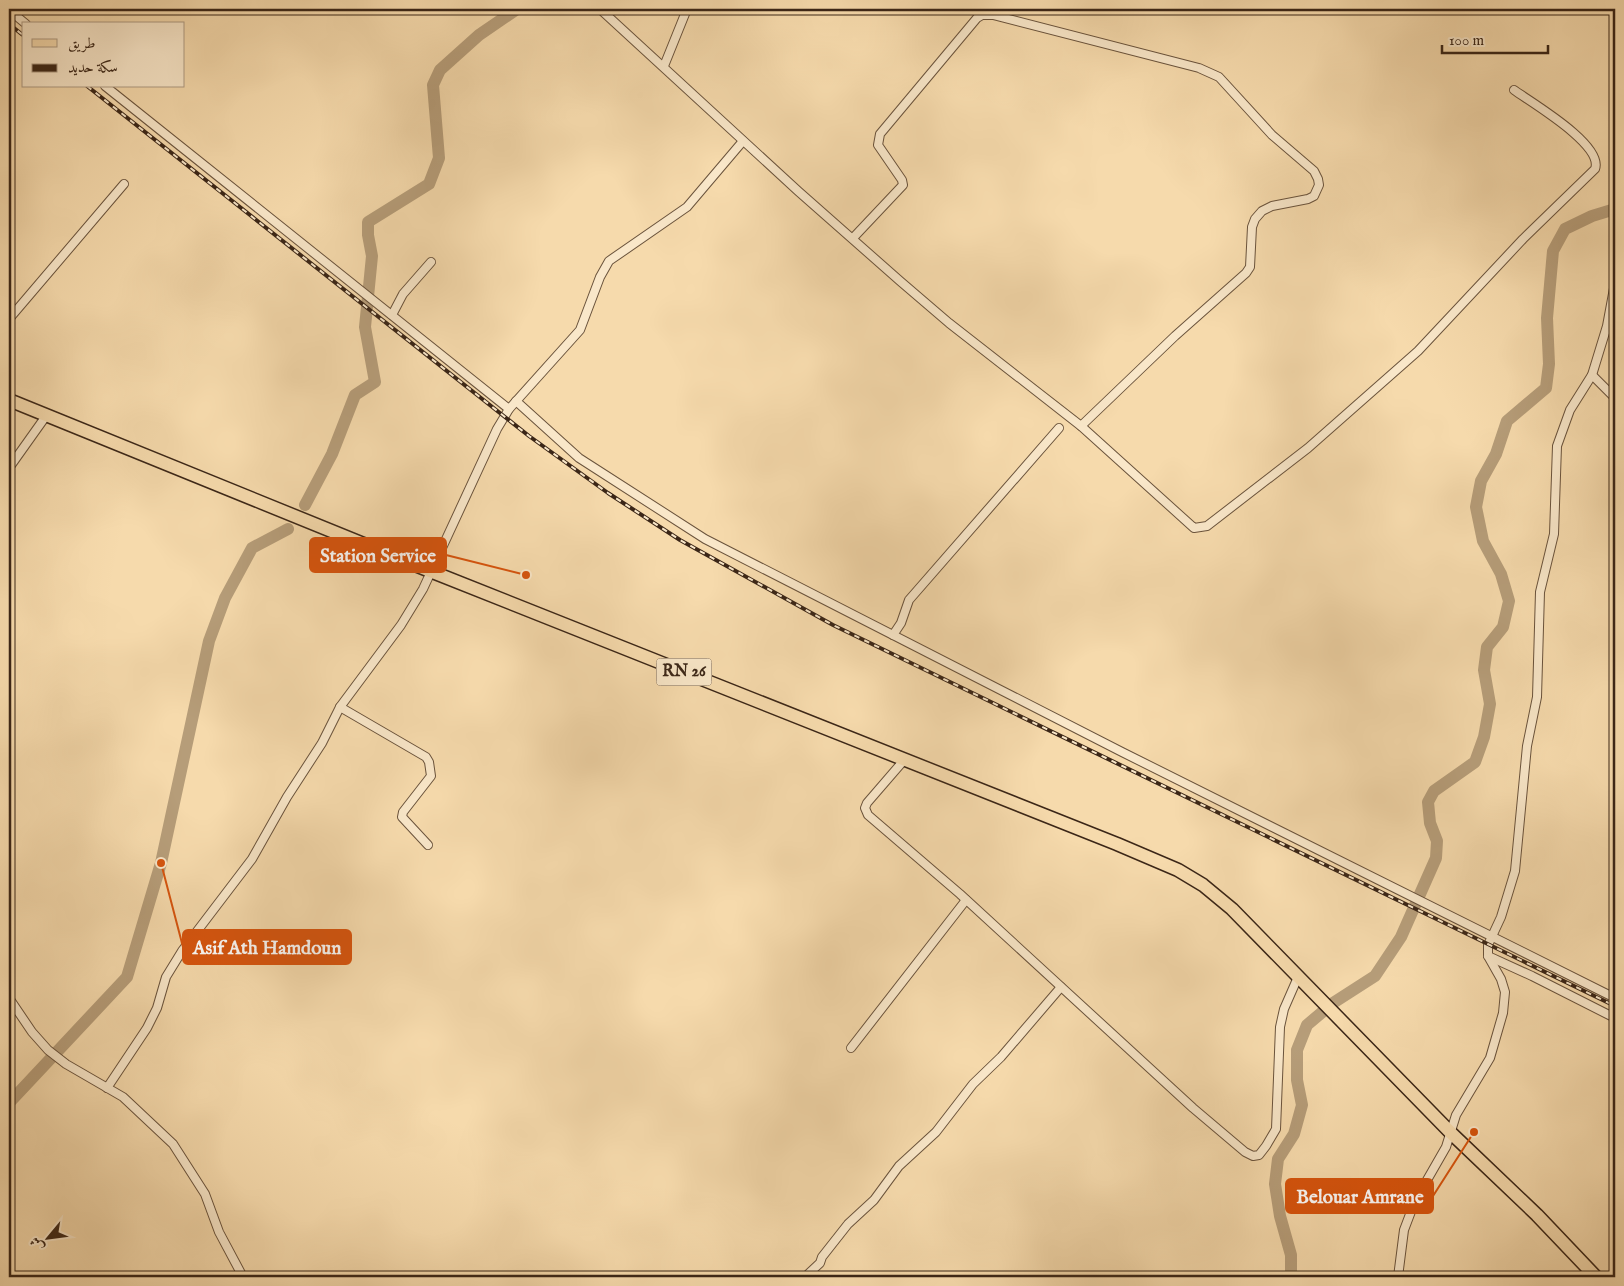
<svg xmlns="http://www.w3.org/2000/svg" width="1624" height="1286" font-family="'IM FELL English',Amiri,serif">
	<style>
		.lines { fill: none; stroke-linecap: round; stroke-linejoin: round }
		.river { stroke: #b69d79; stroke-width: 12 }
		.street-casing { stroke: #6a533c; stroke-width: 10 }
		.primary-casing { stroke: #3b2617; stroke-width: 15 }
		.street { stroke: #f9e7c9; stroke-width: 8 }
		.primary { stroke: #f6daac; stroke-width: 12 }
		.rail-casing { stroke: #3b2617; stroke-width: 4 }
		.rail { stroke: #f9e7c9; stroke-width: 2; stroke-dasharray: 5.5; stroke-linecap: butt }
		.labels { text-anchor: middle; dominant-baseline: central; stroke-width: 4; stroke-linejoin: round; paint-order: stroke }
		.shield { fill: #f9e7c9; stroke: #74604c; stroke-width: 1 }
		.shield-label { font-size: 16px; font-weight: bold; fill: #3b2617 }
		.leader { fill: none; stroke: #d7540d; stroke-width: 2 }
		.callout-dot { fill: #d7540d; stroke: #f9e7c9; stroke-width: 2 }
		.callout { fill: #d7540d; stroke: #d7540d; stroke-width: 2 }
		.callout-label { font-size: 19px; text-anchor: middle; font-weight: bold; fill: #fff }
	</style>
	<rect width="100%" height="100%" fill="#f6daac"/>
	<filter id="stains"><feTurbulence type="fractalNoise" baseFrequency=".004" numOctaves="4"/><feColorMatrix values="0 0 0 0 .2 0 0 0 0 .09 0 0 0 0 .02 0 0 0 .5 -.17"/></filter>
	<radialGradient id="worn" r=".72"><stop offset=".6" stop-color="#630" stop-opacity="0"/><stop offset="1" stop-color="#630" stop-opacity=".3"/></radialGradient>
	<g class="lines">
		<g class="river">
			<polyline points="305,505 332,454 355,395 375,382 365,327 372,256 368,235 368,222 429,184 439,158 433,85 440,70 479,35 517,9"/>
			<polyline points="9,1103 127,977 161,863 209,641 225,598 252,548 288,529"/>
			<polyline points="1291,1277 1291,1255 1280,1216 1275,1184 1278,1159 1294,1134 1302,1105 1297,1080 1297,1050 1307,1025 1333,1003 1375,976 1401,937 1436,858 1437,841 1430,823 1428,802 1434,791 1475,762 1484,737 1490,704 1484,670 1487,647 1503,627 1509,601 1501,574 1483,541 1476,507 1481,481 1496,454 1507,421 1546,388 1549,364 1547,318 1553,251 1565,229 1592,216 1615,209"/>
		</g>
		<g class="street-casing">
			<g id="street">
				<path d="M600 9 798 191 900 281 949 323 1081 426 1194 528 1207 526 1308 448 1418 351 1523 239 1595 169C1604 145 1532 103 1514 90"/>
				<polyline points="9,10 26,24"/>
				<polyline points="664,66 687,9"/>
				<polyline points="105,86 509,409"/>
				<polyline points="853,238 903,185 902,180 878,145 880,134 977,18 982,15 993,15 1199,68 1219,77 1272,135 1314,171 1318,179 1319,185 1314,196 1308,199 1272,206 1262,211 1255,219 1252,227 1250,267 1246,273 1175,336 1081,426"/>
				<polyline points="392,315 403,294 431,262"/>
				<polyline points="9,319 124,184"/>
				<polyline points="1592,375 1615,398"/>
				<polyline points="516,401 579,458 705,539 1122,752 1615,998"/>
				<polyline points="9,468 46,416"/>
				<polyline points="893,635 901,623 909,600 1059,428"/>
				<polyline points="340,707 426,757 429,762 431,776 403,812 402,817 428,845"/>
				<polyline points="905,759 867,803 865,808 868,815 960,894 1193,1108 1245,1152 1253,1156 1259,1155 1266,1146 1276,1129 1280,1027 1284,1009 1298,977"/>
				<polyline points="1488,956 1532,976 1615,1018"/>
				<polyline points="9,998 32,1032 48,1050 66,1064 123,1097 173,1144 205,1194 219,1232 243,1277"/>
				<polyline points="851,1048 966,900"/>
				<polyline points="107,1088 147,1028 157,1008 166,977 182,951 252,859 287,797 322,743 340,707 401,625 423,589 497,429 509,409 580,330 600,277 609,261 687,207 743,141"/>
				<polyline points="805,1277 820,1263 822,1257 848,1224 874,1200 899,1166 936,1132 973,1084 1001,1057 1061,987"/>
				<polyline points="1398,1277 1404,1230 1415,1201 1446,1147 1456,1115 1490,1058 1503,1013 1505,992 1501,979 1488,956 1488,945 1501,917 1515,871 1527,746 1537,697 1540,592 1554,534 1557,446 1570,410 1592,375 1607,326 1615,283"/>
			</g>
		</g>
		<g class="primary-casing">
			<polyline id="primary" points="9,400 430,571 1117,844 1178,870 1203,885 1232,909 1451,1133 1537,1215 1596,1277"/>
		</g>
		<use href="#street" class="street"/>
		<use href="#primary" class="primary"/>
		<g class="rail-casing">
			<g id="rail">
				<polyline points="9,24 24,36"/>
				<polyline points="87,86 529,436 608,493 680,540 833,625 1615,1006"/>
			</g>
		</g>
		<use href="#rail" class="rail"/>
	</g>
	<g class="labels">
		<rect class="shield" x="656.5" y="658.5" width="55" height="27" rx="4"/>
		<g class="shield-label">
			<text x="684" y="672">RN 26</text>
		</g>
	</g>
	<path class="leader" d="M526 575L446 555M161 863L183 947M1474 1132L1433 1196"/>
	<g class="callout-dot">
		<circle cx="526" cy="575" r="5"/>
		<circle cx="161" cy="863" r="5"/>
		<circle cx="1474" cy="1132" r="5"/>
	</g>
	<g class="callout">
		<rect x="310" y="538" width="136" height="34" rx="5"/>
		<rect x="183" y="930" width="168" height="34" rx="5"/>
		<rect x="1286" y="1179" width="147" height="34" rx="5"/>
	</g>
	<g class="callout-label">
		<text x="378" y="562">Station Service</text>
		<text x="267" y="954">Asif Ath Hamdoun</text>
		<text x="1360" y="1203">Belouar Amrane</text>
	</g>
	<rect width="1624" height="1286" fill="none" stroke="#f6daac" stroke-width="30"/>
	<rect x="10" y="10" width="1604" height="1266" fill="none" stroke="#3b2617" stroke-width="2.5"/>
	<rect x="15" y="15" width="1594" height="1256" fill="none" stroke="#3b2617"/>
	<rect x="22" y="22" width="162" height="65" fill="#f9e7c9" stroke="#ad9a82"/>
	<rect x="32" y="39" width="25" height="8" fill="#f6daac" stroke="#ad9a82"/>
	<text x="68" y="48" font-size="15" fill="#3b2617">طريق</text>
	<rect x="32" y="64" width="25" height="8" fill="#3b2617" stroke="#ad9a82"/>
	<text x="68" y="72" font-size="15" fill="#3b2617">سكة حديد</text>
	<g transform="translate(48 1238) rotate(241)" stroke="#f9e7c9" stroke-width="4" paint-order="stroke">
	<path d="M0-4L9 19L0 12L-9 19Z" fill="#3b2617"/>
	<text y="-8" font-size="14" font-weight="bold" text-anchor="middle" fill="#3b2617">ش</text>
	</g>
	<path d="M1442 45v8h106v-8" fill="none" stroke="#3b2617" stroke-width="2.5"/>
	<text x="1449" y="45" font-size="15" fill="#3b2617" stroke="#f9e7c9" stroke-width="4" paint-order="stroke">100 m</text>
	<rect width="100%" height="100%" filter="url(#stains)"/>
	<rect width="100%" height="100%" fill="url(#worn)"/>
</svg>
